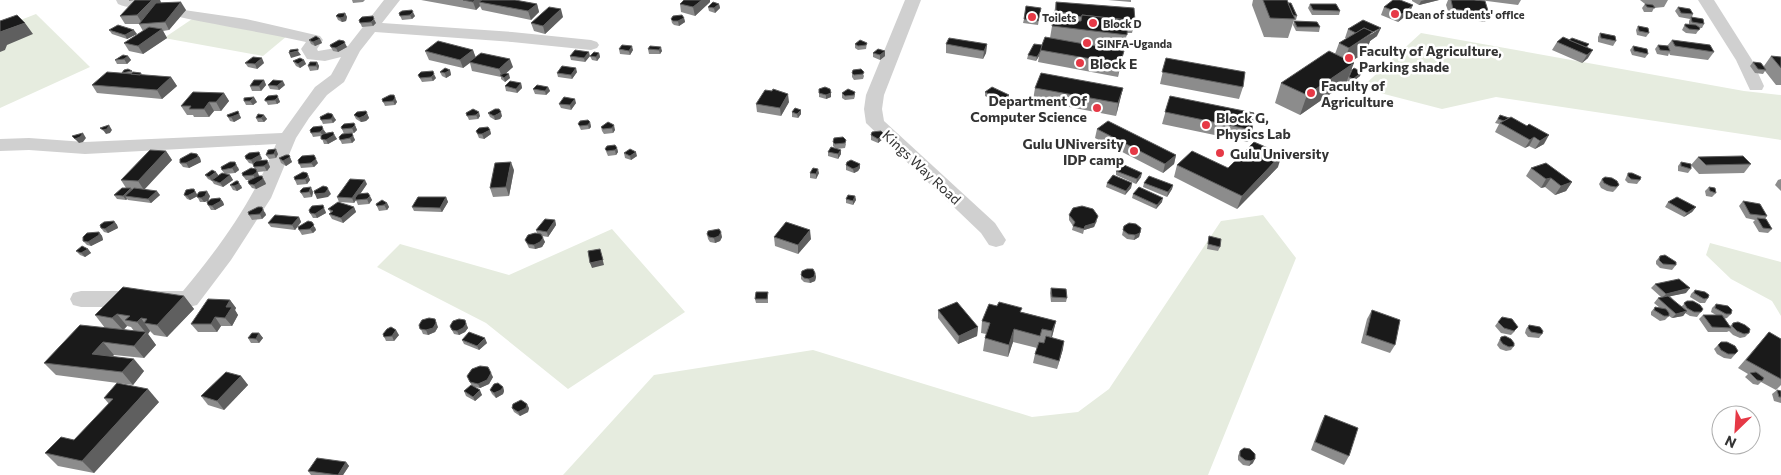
<svg xmlns="http://www.w3.org/2000/svg" width="1781" height="475" font-family="Commissioner,sans-serif">
	<style>
		.green { fill: #e6ecdf }
		.lines { fill: none; stroke-linecap: round; stroke-linejoin: round }
		.minor { fill: #d0d0d0; fill-rule: evenodd }
		.wall { fill: #8c8c8c; fill-rule: evenodd }
		.shaded-wall { fill: #5f5f5f }
		.building { fill: #1a1a1a; stroke: #5f5f5f }
		.poi-dot { fill: #e63946; stroke: #fff; stroke-width: 2 }
		.labels { text-anchor: middle; dominant-baseline: central; stroke-width: 5; stroke-linejoin: round; paint-order: stroke }
		.far-poi-label { font-size: 11px; font-weight: bold; fill: #333; stroke: #fff; text-anchor: start }
		.poi-label { font-size: 14px; font-weight: bold; fill: #333; stroke: #fff; text-anchor: start }
		.street-label { font-size: 14px; fill: #333; stroke: #fff }
	</style>
	<rect width="100%" height="100%" fill="#fff"/>
	<g class="green">
		<polygon points="201,13 293,31 263,56 164,38"/>
		<polygon points="36,14 90,67 0,108 0,28"/>
		<polygon points="1421,33 1744,91 1781,95 1781,140 1496,97 1442,109 1361,88"/>
		<polygon points="1263,215 1296,258 1208,475 563,475 654,375 813,350 1032,417 1078,412 1109,389 1221,221"/>
		<polygon points="612,229 685,312 568,389 486,323 377,267 400,244 509,275"/>
		<polygon points="1710,243 1781,262 1781,316 1772,301 1731,279 1706,255"/>
	</g>
	<g class="lines">
		<g class="minor">
			<path d="M116 0H151L184 10 246 19 320 36 323 40 317 49 318 51 348 46 384 0H400L382 23 512 32 591 40 597 42 599 45 597 48 591 50 512 42 375 32 360 51 344 82 327 95 309 118 296 138 271 198 231 260 197 305 189 307H81L73 305 70 299 73 293 81 291H183C222 244 253 201 276 144L85 154 29 150 0 151V139L29 138 85 142 282 133 315 87 331 75 341 57 325 61 307 59 301 49 306 42C253 30 199 23 147 9 137 6 128 9 118 4Z"/>
			<polygon points="905,0 921,0 884,95 882,109 884,121 995,223 1006,240 1003,245 996,247 989,245 981,233 866,123 864,109 866,95"/>
			<polygon points="1698,0 1714,0 1752,60 1764,86 1762,90 1750,90 1736,60"/>
		</g>
	</g>
	<g class="wall">
		<polygon points="129,0 160,0 161,3 186,10 169,30 163,31 167,38 143,54 129,51 124,43 143,31 139,24 125,24 120,16 135,0 129,1"/>
		<polygon points="352,0 365,0 363,2 353,3"/>
		<polygon points="421,0 515,0 537,4 539,12 531,20 482,10 480,6 476,10"/>
		<polygon points="1108,0 1131,0 1131,2"/>
		<polygon points="1253,0 1287,0 1288,3 1297,16 1296,20 1294,20 1288,38 1264,37 1252,5"/>
		<polygon points="1412,0 1439,0 1419,5 1412,1"/>
		<polygon points="1448,0 1474,0 1489,14 1485,22 1450,17 1446,5"/>
		<polygon points="1479,0 1521,0 1518,5"/>
		<polygon points="1640,0 1668,0 1664,7 1654,8 1652,12 1644,12 1642,8 1645,4"/>
		<polygon points="710,2 695,16 681,12 680,4"/>
		<polygon points="1056,2 1135,21 1132,33 1127,33 1123,54 1118,77 1038,62 1039,56 1036,61 1027,59 1028,55 1042,45 1050,38"/>
		<polygon points="719,4 720,8 715,13 709,11 708,7"/>
		<polygon points="1310,4 1340,11 1339,15 1312,15 1308,8"/>
		<polygon points="1413,5 1409,13 1398,22 1381,15 1384,7"/>
		<polygon points="1678,7 1693,14 1692,17 1704,24 1702,28 1700,28 1696,34 1686,33 1682,30 1685,24 1689,24 1689,21 1690,19 1679,17 1675,11"/>
		<polygon points="1041,8 1038,25 1023,23 1024,19"/>
		<polygon points="402,11 415,16 412,19 402,20 399,13"/>
		<polygon points="345,13 347,17 346,21 342,22 338,20 336,16"/>
		<polygon points="362,17 376,23 373,26 362,27 359,20"/>
		<polygon points="563,17 545,34 534,31 531,23"/>
		<polygon points="684,18 685,22 679,26 674,25 672,23 671,19"/>
		<polygon points="1294,21 1320,27 1319,32 1296,31 1293,25"/>
		<polygon points="1638,26 1649,33 1646,37 1637,35 1636,30"/>
		<polygon points="1348,29 1377,36 1370,41 1366,52 1351,61 1352,70 1360,76 1351,83 1347,81 1346,83 1300,115 1275,103 1281,83 1335,54 1339,43 1347,38 1345,38"/>
		<polygon points="109,30 137,34 127,39 112,34"/>
		<polygon points="1600,33 1616,41 1613,46 1598,42 1598,37"/>
		<polygon points="320,39 322,43 315,46 311,44 309,40"/>
		<polygon points="1569,40 1589,44 1587,48 1588,58 1582,63 1552,50 1557,42"/>
		<polygon points="1672,40 1714,52 1708,60 1670,55 1669,53 1668,56 1657,54 1655,49 1658,45 1667,46"/>
		<polygon points="867,43 866,49 858,50 855,48 855,44"/>
		<polygon points="946,44 987,44 986,53 983,59 946,53"/>
		<polygon points="330,45 347,47 338,52 333,51"/>
		<polygon points="650,46 662,51 660,54 649,54 648,49"/>
		<polygon points="1633,46 1648,54 1645,58 1632,55 1630,50"/>
		<polygon points="619,49 633,50 630,55 620,54"/>
		<polygon points="473,50 475,57 513,67 506,73 510,78 505,82 501,79 501,77 472,71 470,63 463,68 429,60 425,51"/>
		<polygon points="885,51 885,56 880,60 873,57 873,53"/>
		<polygon points="599,53 600,57 597,61 592,60 590,56"/>
		<polygon points="128,56 131,60 127,64 117,64 115,60"/>
		<polygon points="570,56 590,56 585,62 571,60"/>
		<polygon points="1771,56 1781,57 1781,85 1776,85 1765,71 1763,74 1755,73 1750,66 1753,62 1764,66"/>
		<polygon points="1166,58 1243,87 1239,99 1160,84"/>
		<polygon points="304,60 306,64 300,68 296,66 293,61"/>
		<polygon points="317,62 319,66 318,70 310,71 308,66"/>
		<polygon points="245,63 264,63 257,69 248,67"/>
		<polygon points="861,69 864,76 863,79 854,80 852,77 852,73"/>
		<polygon points="450,70 451,75 446,78 442,76 440,72"/>
		<polygon points="132,71 133,72 141,73 142,75 171,77 177,86 162,99 97,93 92,85 122,73"/>
		<polygon points="577,72 572,79 558,77 557,73"/>
		<polygon points="418,75 436,78 433,81 422,82"/>
		<polygon points="264,80 266,85 261,91 252,91 250,86"/>
		<polygon points="521,83 522,88 517,93 506,91 505,86"/>
		<polygon points="268,85 285,85 279,90 270,89"/>
		<polygon points="548,87 550,91 546,95 535,94 533,89"/>
		<polygon points="1035,88 1123,88 1116,116 1033,100"/>
		<polygon points="830,89 831,97 826,99 819,97 819,93"/>
		<polygon points="855,92 855,96 854,99 845,100 842,98 842,93"/>
		<polygon points="985,92 1009,99 1002,104 985,96"/>
		<polygon points="224,93 229,101 221,111 214,111 209,117 194,117 193,115 187,115 181,106"/>
		<polygon points="277,95 280,102 277,104 268,105 265,99"/>
		<polygon points="394,95 397,102 395,105 385,106 382,99"/>
		<polygon points="1170,96 1252,130 1248,142 1162,124"/>
		<polygon points="244,98 257,102 253,105 246,105 244,101"/>
		<polygon points="789,102 781,116 757,112 756,104"/>
		<polygon points="576,103 571,110 561,108 559,104"/>
		<polygon points="473,109 480,116 478,119 469,120 466,113"/>
		<polygon points="801,110 801,114 798,118 792,117 792,112"/>
		<polygon points="366,111 369,118 366,121 361,122 356,119 354,115"/>
		<polygon points="488,113 502,116 500,119 495,120 490,117"/>
		<polygon points="332,114 336,120 333,123 323,124 320,117"/>
		<polygon points="264,115 267,119 264,122 258,122 256,118"/>
		<polygon points="1500,115 1544,144 1535,149 1529,146 1525,148 1495,132 1499,124 1495,123"/>
		<polygon points="240,116 241,118 234,122 230,121 228,117"/>
		<polygon points="590,122 591,127 589,129 581,130 578,124"/>
		<polygon points="608,122 615,130 613,133 604,134 602,131 601,127"/>
		<polygon points="354,123 357,130 354,133 344,134 342,129"/>
		<polygon points="323,129 326,133 333,132 337,139 328,144 324,144 321,136 313,137 310,130"/>
		<polygon points="1097,129 1176,155 1174,164 1163,173 1095,138"/>
		<polygon points="490,130 491,134 484,139 479,138 476,131"/>
		<polygon points="352,133 355,140 352,143 342,144 339,137"/>
		<polygon points="871,135 884,138 878,143 871,140"/>
		<polygon points="843,137 846,144 845,148 837,149 841,154 838,159 828,156 828,152 835,148 833,146 833,142"/>
		<polygon points="617,148 618,152 616,155 608,156 605,149"/>
		<polygon points="166,151 172,160 144,189 160,195 151,203 128,200 127,199 126,200 117,199 114,195 126,188 121,180"/>
		<polygon points="624,153 637,156 631,160 625,158"/>
		<polygon points="197,154 200,158 201,162 189,168 183,167 180,163"/>
		<polygon points="278,154 276,158 269,159 266,155"/>
		<polygon points="289,155 292,162 286,166 281,163 279,158"/>
		<polygon points="261,156 262,159 259,161 267,160 270,167 267,171 258,172 259,176 265,181 266,184 256,189 252,188 249,184 250,180 246,180 243,176 255,169 253,164 249,163 246,159"/>
		<polygon points="1698,157 1751,164 1744,173 1699,174 1691,165"/>
		<polygon points="298,160 318,163 314,167 301,168"/>
		<polygon points="1681,162 1691,169 1688,173 1678,171 1678,166"/>
		<polygon points="860,164 860,168 858,171 854,173 846,170 846,165"/>
		<polygon points="1177,165 1228,168 1278,167 1237,209 1174,177"/>
		<polygon points="238,167 239,170 235,173 226,174 230,175 233,180 223,187 214,184 212,181 208,179 205,175 219,175 224,173 222,170"/>
		<polygon points="1531,168 1572,182 1566,191 1555,195 1545,187 1541,188 1526,176"/>
		<polygon points="514,170 509,196 493,197 490,188"/>
		<polygon points="1116,171 1141,177 1136,184 1116,175"/>
		<polygon points="307,173 310,180 307,184 297,185 295,180"/>
		<polygon points="810,173 819,173 816,179 810,178"/>
		<polygon points="1628,173 1640,180 1637,184 1628,183 1625,180"/>
		<polygon points="1602,179 1619,185 1616,189 1613,192 1607,191 1601,188 1599,184"/>
		<polygon points="1781,179 1781,191 1775,185 1778,180"/>
		<polygon points="1107,183 1132,183 1131,188 1125,195 1106,187"/>
		<polygon points="1144,183 1173,185 1172,189 1167,197 1143,187"/>
		<polygon points="367,184 360,194 368,193 372,200 369,204 358,205 356,200 354,203 339,202 337,197"/>
		<polygon points="230,185 241,185 242,188 237,191 233,190"/>
		<polygon points="1709,187 1716,193 1712,197 1706,196 1705,191"/>
		<polygon points="313,192 312,197 304,198 301,193"/>
		<polygon points="197,194 210,196 208,201 204,202 200,202 197,196 190,200 187,199 184,195"/>
		<polygon points="1133,194 1162,202 1156,209 1132,198"/>
		<polygon points="855,196 856,200 853,205 846,203 846,199"/>
		<polygon points="446,197 448,202 442,212 414,211 412,207"/>
		<polygon points="220,198 223,202 224,205 215,210 211,210 208,205"/>
		<polygon points="1743,201 1767,216 1765,219 1772,229 1768,233 1759,232 1753,222 1755,220 1746,218 1739,206"/>
		<polygon points="1668,202 1696,207 1692,212 1684,217 1665,207"/>
		<polygon points="387,203 389,207 387,210 379,211 376,204"/>
		<polygon points="354,207 356,212 343,223 332,219 329,214 331,213 328,209"/>
		<polygon points="325,210 326,213 317,218 313,218 310,213"/>
		<polygon points="265,212 266,215 262,219 252,220 249,215"/>
		<polygon points="1069,215 1097,221 1094,227 1084,230 1083,234 1072,230 1073,226 1069,220"/>
		<polygon points="299,217 301,222 295,230 271,227 268,223"/>
		<polygon points="555,220 556,225 548,237 542,236 545,242 542,247 535,249 529,248 525,240 537,233 536,230"/>
		<polygon points="114,221 117,225 118,228 108,233 104,232 101,228"/>
		<polygon points="1124,226 1140,233 1139,237 1134,240 1127,239 1122,235"/>
		<polygon points="315,227 316,230 313,233 302,235 299,230"/>
		<polygon points="99,232 102,236 103,240 91,246 87,245 83,241"/>
		<polygon points="707,234 722,237 720,241 715,243 710,242 708,239"/>
		<polygon points="1209,236 1220,247 1218,251 1207,249"/>
		<polygon points="774,237 811,239 798,254 775,246"/>
		<polygon points="88,249 91,253 85,257 80,255 76,251"/>
		<polygon points="1660,256 1676,265 1672,270 1660,268 1656,264 1656,261"/>
		<polygon points="815,273 816,277 815,281 810,283 804,282 801,279 801,275"/>
		<polygon points="1655,284 1686,293 1670,296 1681,307 1687,301 1703,309 1697,317 1690,316 1685,313 1683,316 1672,318 1669,316 1665,320 1660,321 1651,315 1651,312 1655,307 1660,308 1654,303 1658,298 1661,297 1651,288"/>
		<polygon points="1051,288 1067,298 1066,302 1051,302 1050,293"/>
		<polygon points="1695,290 1708,298 1705,303 1700,303 1690,297 1691,294"/>
		<path d="M184 296 194 309 167 337 154 335 150 331 148 334 156 345 144 358 114 355 112 356 144 371 133 385 56 375 44 363 105 328 95 315ZM127 326 131 327 134 331 124 330Z"/>
		<polygon points="768,296 768,303 756,303 755,299"/>
		<polygon points="230,300 236,308 235,310 238,315 232,326 221,326 217,332 198,332 191,324"/>
		<polygon points="1716,304 1731,314 1727,318 1724,319 1730,326 1733,323 1749,333 1745,337 1740,338 1733,335 1729,331 1727,332 1708,332 1699,319 1703,315 1716,315 1711,312 1712,308"/>
		<polygon points="938,310 978,327 977,336 958,344 938,318"/>
		<polygon points="1372,310 1395,345 1390,353 1361,343 1367,319"/>
		<polygon points="1022,312 1056,321 1052,337 1063,349 1057,369 1033,363 1035,354 1037,348 1013,342 1008,357 983,351 985,338 986,334 981,333 982,321"/>
		<polygon points="465,320 468,328 465,332 459,335 454,334 450,326"/>
		<polygon points="1498,322 1515,331 1511,335 1501,333 1495,326"/>
		<polygon points="419,325 438,327 435,332 428,335 423,334"/>
		<polygon points="1529,325 1542,334 1539,338 1528,337 1525,333 1526,329"/>
		<polygon points="1769,332 1781,339 1781,385 1776,390 1761,382 1758,385 1753,384 1745,377 1748,374 1738,368"/>
		<polygon points="259,333 263,338 259,343 251,343 248,338"/>
		<polygon points="383,334 399,335 394,341 386,341"/>
		<polygon points="1501,337 1514,346 1511,350 1506,351 1500,349 1497,345"/>
		<polygon points="462,340 487,343 479,350 464,344"/>
		<polygon points="1721,342 1738,351 1731,359 1724,358 1717,354 1714,349"/>
		<polygon points="241,376 248,385 224,410 208,405 201,396"/>
		<polygon points="467,376 493,377 489,384 480,388 474,387 482,395 475,401 466,396 464,391 472,386"/>
		<polygon points="503,387 504,391 503,394 496,398 492,394 490,390"/>
		<polygon points="1777,390 1781,391 1781,403 1774,401 1772,394"/>
		<polygon points="104,398 159,402 94,473 58,466 45,453 74,440 109,404"/>
		<polygon points="512,408 529,408 528,412 520,416 514,412"/>
		<polygon points="1325,415 1349,456 1344,465 1311,450 1321,423"/>
		<polygon points="1240,451 1253,463 1249,466 1243,465 1238,460 1238,456"/>
		<polygon points="346,462 349,466 343,475 311,475 308,471"/>
	</g>
	<g class="shaded-wall">
		<polygon points="152,0 160,0 161,3 142,23 137,15"/>
		<polygon points="475,0 485,0 479,2 480,6 476,10 473,2"/>
		<polygon points="702,0 710,0 710,2 695,16 693,7"/>
		<polygon points="1425,0 1439,0 1419,5 1421,1"/>
		<polygon points="181,2 186,10 169,30 165,22"/>
		<polygon points="537,4 539,12 531,20 528,11"/>
		<polygon points="719,4 720,8 715,13 714,8"/>
		<polygon points="1413,5 1409,13 1398,22 1402,14"/>
		<polygon points="561,9 563,17 545,34 543,26"/>
		<polygon points="413,12 415,16 412,19 410,15"/>
		<polygon points="345,13 347,17 346,21 342,22 340,18"/>
		<polygon points="684,18 685,22 679,26 678,21"/>
		<polygon points="374,19 376,23 373,26 371,22"/>
		<polygon points="25,23 33,34 7,45 5,50 0,52 0,32"/>
		<polygon points="1381,28 1377,36 1370,41 1366,52 1341,68 1349,48"/>
		<polygon points="162,29 167,38 143,54 138,46"/>
		<polygon points="134,30 137,34 127,39 125,35"/>
		<polygon points="320,39 322,43 315,46 313,42"/>
		<polygon points="345,43 347,47 338,52 336,48"/>
		<polygon points="987,44 986,53 983,59 984,51"/>
		<polygon points="632,46 633,50 630,55 629,51"/>
		<polygon points="661,47 662,51 660,54 659,50"/>
		<polygon points="473,50 476,58 463,68 460,60"/>
		<polygon points="1593,50 1588,58 1582,63 1587,55"/>
		<polygon points="298,51 301,55 291,58 289,53"/>
		<polygon points="885,51 885,56 880,60 880,55"/>
		<polygon points="1124,51 1121,63 1118,77 1120,64"/>
		<polygon points="589,52 590,56 585,62 584,58"/>
		<polygon points="1040,52 1039,56 1036,61 1037,57"/>
		<polygon points="599,53 600,57 597,61 596,57"/>
		<polygon points="128,56 131,60 127,64 124,59"/>
		<polygon points="262,58 264,63 257,69 255,64"/>
		<polygon points="510,59 513,67 502,77 499,69"/>
		<polygon points="304,60 306,64 300,68 298,64"/>
		<polygon points="317,62 319,66 318,70 316,66"/>
		<polygon points="1354,63 1346,83 1300,115 1307,95"/>
		<polygon points="576,68 577,72 572,79 571,75"/>
		<polygon points="450,70 451,75 446,78 445,73"/>
		<polygon points="1362,72 1360,76 1351,83 1353,79"/>
		<polygon points="434,74 436,78 433,81 431,77"/>
		<polygon points="509,74 510,78 505,82 504,78"/>
		<polygon points="171,77 177,86 162,99 157,90"/>
		<polygon points="264,80 266,85 261,91 259,86"/>
		<polygon points="283,81 285,85 279,90 277,86"/>
		<polygon points="521,83 522,88 517,93 516,89"/>
		<polygon points="548,87 550,91 546,95 545,91"/>
		<polygon points="1123,88 1116,116 1118,103"/>
		<polygon points="224,93 229,101 221,111 216,102"/>
		<polygon points="831,93 831,97 826,99 826,95"/>
		<polygon points="788,94 789,102 781,116 780,108"/>
		<polygon points="1009,95 1009,99 1002,104 1002,100"/>
		<polygon points="254,97 257,102 253,105 250,101"/>
		<polygon points="278,97 280,102 277,104 275,100"/>
		<polygon points="395,98 397,102 395,105 393,101"/>
		<polygon points="575,99 576,103 571,110 570,105"/>
		<polygon points="209,102 214,111 209,117 204,109"/>
		<polygon points="801,110 801,114 798,118 797,114"/>
		<polygon points="238,111 241,118 234,122 231,117"/>
		<polygon points="479,112 480,116 478,119 476,115"/>
		<polygon points="501,112 502,116 500,119 495,120 494,116"/>
		<polygon points="367,113 369,118 366,121 361,122 359,118"/>
		<polygon points="264,115 267,119 264,122 261,118"/>
		<polygon points="333,116 336,120 333,123 331,119"/>
		<polygon points="590,122 591,127 589,129 588,125"/>
		<polygon points="109,125 112,130 110,133 106,134 103,130"/>
		<polygon points="355,125 357,130 354,133 352,128"/>
		<polygon points="614,125 615,130 613,133 612,128"/>
		<polygon points="323,129 326,133 323,136 320,132"/>
		<polygon points="490,130 491,134 484,139 482,134"/>
		<polygon points="83,133 86,138 83,142 79,143 75,139"/>
		<polygon points="884,134 884,138 878,143 878,139"/>
		<polygon points="334,135 337,139 328,144 326,140"/>
		<polygon points="1549,135 1544,144 1535,149 1540,141"/>
		<polygon points="353,136 355,140 352,143 350,138"/>
		<polygon points="1534,137 1529,146 1525,148 1530,140"/>
		<polygon points="617,148 618,152 616,155 615,150"/>
		<polygon points="276,149 278,154 276,158 274,154"/>
		<polygon points="841,150 841,154 838,159 838,154"/>
		<polygon points="166,151 172,160 144,190 138,181"/>
		<polygon points="259,152 262,159 253,164 251,160"/>
		<polygon points="636,152 637,156 631,160 630,156"/>
		<polygon points="197,154 200,158 201,162 189,168 186,163"/>
		<polygon points="1282,154 1278,167 1237,209 1242,196"/>
		<polygon points="289,155 292,162 286,166 283,161"/>
		<polygon points="314,155 318,163 314,167 311,163"/>
		<polygon points="1176,155 1174,164 1163,173 1165,164"/>
		<polygon points="267,160 270,167 267,171 264,166"/>
		<polygon points="235,162 239,170 235,173 232,168"/>
		<polygon points="511,162 514,170 509,196 506,187"/>
		<polygon points="860,164 860,168 858,171 854,173 853,169"/>
		<polygon points="256,169 259,176 256,179 253,175"/>
		<polygon points="818,169 819,173 816,179 816,174"/>
		<polygon points="216,172 219,176 212,180 212,181 209,177"/>
		<polygon points="307,173 310,180 307,184 305,179"/>
		<polygon points="1142,173 1141,177 1136,184 1137,179"/>
		<polygon points="230,175 233,180 223,187 220,183"/>
		<polygon points="262,176 266,184 256,189 254,185"/>
		<polygon points="1551,178 1545,187 1541,188 1546,179"/>
		<polygon points="365,180 367,184 354,203 352,198"/>
		<polygon points="238,181 242,188 237,191 234,186"/>
		<polygon points="1572,182 1566,191 1555,195 1561,186"/>
		<polygon points="1132,183 1131,188 1125,195 1126,191"/>
		<polygon points="1173,185 1172,189 1167,197 1168,192"/>
		<polygon points="311,187 313,192 312,197 309,192"/>
		<polygon points="327,187 331,194 328,197 317,199 315,194"/>
		<polygon points="131,188 134,193 125,196 127,199 126,200 123,196"/>
		<polygon points="194,189 198,196 190,200 187,196"/>
		<polygon points="157,191 160,195 151,203 148,199"/>
		<polygon points="207,191 210,196 208,201 204,202 201,198"/>
		<polygon points="370,196 372,200 369,204 367,199"/>
		<polygon points="855,196 856,200 853,205 853,201"/>
		<polygon points="446,197 448,202 442,212 440,208"/>
		<polygon points="220,198 223,202 224,205 215,210 212,206"/>
		<polygon points="1163,198 1162,202 1156,209 1157,205"/>
		<polygon points="387,203 389,207 387,210 384,205"/>
		<polygon points="323,205 326,213 317,218 315,214"/>
		<polygon points="262,207 266,215 262,219 260,214"/>
		<polygon points="354,207 356,212 343,223 341,218"/>
		<polygon points="1696,207 1692,212 1684,217 1687,213"/>
		<polygon points="1098,216 1094,227 1084,230 1083,234 1085,226"/>
		<polygon points="299,217 301,222 295,230 292,225"/>
		<polygon points="555,220 556,225 548,237 547,232"/>
		<polygon points="114,221 117,225 118,228 108,233 105,229"/>
		<polygon points="312,222 316,230 313,233 310,229"/>
		<polygon points="810,230 811,239 798,254 798,245"/>
		<polygon points="99,232 102,236 103,240 91,246 88,242"/>
		<polygon points="721,232 722,237 720,241 715,243 714,238"/>
		<polygon points="1140,233 1139,237 1134,240 1135,235"/>
		<polygon points="543,238 545,242 542,247 535,249 534,245"/>
		<polygon points="88,249 91,253 85,257 81,253"/>
		<polygon points="600,249 604,265 592,268 590,263"/>
		<polygon points="815,273 816,277 815,281 810,283 809,279"/>
		<polygon points="1690,288 1686,293 1662,298 1666,294"/>
		<polygon points="184,296 194,309 167,337 157,325"/>
		<polygon points="230,300 236,308 235,310 238,315 232,326 225,318 226,307"/>
		<polygon points="1687,311 1683,316 1672,318 1676,314"/>
		<polygon points="117,314 127,326 123,330 112,318"/>
		<polygon points="215,317 221,326 217,332 211,324"/>
		<polygon points="141,318 150,331 148,334 156,345 144,358 134,346 146,333 137,322"/>
		<polygon points="435,319 438,327 435,332 428,335 426,330"/>
		<polygon points="1056,321 1053,333 1050,344 1052,331"/>
		<polygon points="466,324 468,328 465,332 459,335 457,331"/>
		<polygon points="978,327 977,336 958,344 959,336"/>
		<polygon points="1014,329 1013,342 1008,357 1009,345"/>
		<polygon points="396,330 399,335 394,341 392,336"/>
		<polygon points="259,333 263,338 259,343 256,339"/>
		<polygon points="485,338 487,343 479,350 477,346"/>
		<polygon points="1064,341 1063,349 1057,369"/>
		<polygon points="103,342 114,355 103,366 92,354"/>
		<polygon points="134,359 144,371 133,385 122,372"/>
		<polygon points="491,373 493,377 489,384 480,388 478,384"/>
		<polygon points="241,376 248,385 224,410 217,401"/>
		<polygon points="503,387 504,391 503,394 496,398 494,393"/>
		<polygon points="148,389 159,402 94,473 82,461"/>
		<polygon points="480,390 482,395 475,401 473,397"/>
		<polygon points="527,404 529,408 528,412 520,416 518,412"/>
		<polygon points="1255,459 1253,463 1249,466 1251,461"/>
		<polygon points="346,462 349,466 343,475 338,475"/>
	</g>
	<g class="building">
		<polygon points="135,0 152,0 137,15 120,16"/>
		<polygon points="463,0 475,0 473,2"/>
		<polygon points="482,0 515,0 537,4 528,11 479,2"/>
		<polygon points="684,0 702,0 693,7 680,4"/>
		<polygon points="1263,0 1287,0 1295,19 1270,18"/>
		<polygon points="1393,0 1400,0 1413,5 1402,14 1384,7"/>
		<polygon points="1451,0 1474,0 1485,1 1489,14 1453,9"/>
		<polygon points="181,2 165,22 139,24 156,3"/>
		<polygon points="713,2 719,4 714,8 708,7"/>
		<polygon points="1056,2 1134,8 1135,21 1082,15 1082,17 1074,16 1074,14 1056,12"/>
		<polygon points="1288,3 1291,3 1297,16 1293,15"/>
		<polygon points="1310,4 1336,4 1340,11 1313,10"/>
		<polygon points="1645,4 1653,5 1655,8 1647,7"/>
		<polygon points="1026,6 1041,8 1038,21 1024,19"/>
		<polygon points="549,7 561,9 543,26 531,23"/>
		<polygon points="1678,7 1690,9 1693,14 1681,13"/>
		<polygon points="412,10 413,12 410,15 400,16 399,13 402,11"/>
		<polygon points="1054,12 1074,14 1073,21 1081,21 1082,15 1128,20 1127,35 1052,26"/>
		<polygon points="345,13 344,17 340,18 336,16 338,14"/>
		<polygon points="17,15 25,23 0,32 0,21"/>
		<polygon points="682,15 684,18 678,21 673,21 671,19 673,16"/>
		<polygon points="373,16 374,19 371,22 360,23 359,20 362,17"/>
		<polygon points="1691,17 1703,19 1704,24 1692,22"/>
		<polygon points="1363,20 1381,28 1373,32 1364,28 1356,33 1348,29"/>
		<polygon points="1294,21 1317,22 1320,27 1297,27"/>
		<polygon points="1685,24 1696,25 1700,28 1699,30 1689,29 1685,26"/>
		<polygon points="118,25 134,30 125,35 109,30"/>
		<polygon points="1638,26 1648,28 1649,33 1639,31"/>
		<polygon points="149,27 162,29 138,46 124,43"/>
		<polygon points="1364,28 1373,32 1349,48 1339,43"/>
		<polygon points="1600,33 1615,36 1616,41 1601,38"/>
		<polygon points="316,36 320,39 313,42 309,40"/>
		<polygon points="1045,37 1124,51 1120,64 1040,50"/>
		<polygon points="1563,37 1593,50 1587,55 1557,42"/>
		<polygon points="949,38 987,44 984,51 946,44"/>
		<polygon points="1572,38 1589,44 1586,47 1569,40"/>
		<polygon points="339,40 344,41 345,43 336,48 331,47 330,45"/>
		<polygon points="860,40 867,43 866,45 858,46 855,44"/>
		<polygon points="1672,40 1710,45 1714,52 1675,46"/>
		<polygon points="438,41 473,50 460,60 425,51"/>
		<polygon points="1034,44 1042,45 1040,52 1037,57 1028,55"/>
		<polygon points="622,45 632,46 629,51 619,49"/>
		<polygon points="1658,45 1668,46 1670,51 1660,50"/>
		<polygon points="650,46 661,47 659,50 648,49"/>
		<polygon points="1633,46 1647,49 1648,54 1634,51"/>
		<polygon points="298,49 298,51 289,53 290,50"/>
		<polygon points="878,49 885,51 880,55 873,53"/>
		<polygon points="575,50 589,52 584,58 570,56"/>
		<polygon points="1329,51 1354,63 1307,95 1281,83"/>
		<polygon points="594,52 599,53 596,57 590,56"/>
		<polygon points="481,53 510,59 499,69 469,62"/>
		<polygon points="123,55 128,56 124,59 115,60"/>
		<polygon points="1771,56 1781,57 1781,68"/>
		<polygon points="253,57 262,58 255,64 245,63"/>
		<polygon points="300,58 304,60 298,64 293,61"/>
		<polygon points="1166,58 1245,72 1243,87 1162,72"/>
		<polygon points="310,62 317,62 316,66 308,66"/>
		<polygon points="1753,62 1761,63 1766,70 1758,69"/>
		<polygon points="562,66 576,68 571,75 557,73"/>
		<polygon points="445,68 450,70 445,73 440,72"/>
		<polygon points="1354,68 1362,72 1353,79 1349,77 1352,70"/>
		<polygon points="128,69 132,71 122,73 124,70"/>
		<polygon points="861,69 864,72 863,74 854,75 852,73 853,70"/>
		<polygon points="433,71 434,74 431,77 420,78 418,75 421,72"/>
		<polygon points="107,72 171,77 157,90 92,85"/>
		<polygon points="133,72 141,73 140,75 131,74"/>
		<polygon points="505,73 509,74 504,78 500,75"/>
		<polygon points="1041,73 1123,88 1118,103 1035,88"/>
		<polygon points="254,80 264,80 259,86 250,86"/>
		<polygon points="273,80 283,81 277,86 268,85"/>
		<polygon points="510,81 521,83 516,89 505,86"/>
		<polygon points="537,85 548,87 545,91 533,89"/>
		<polygon points="825,87 830,89 831,93 826,95 819,93 819,89"/>
		<polygon points="992,87 1009,95 1002,100 985,92"/>
		<polygon points="773,89 788,94 780,108 756,104 765,90 772,91"/>
		<polygon points="848,89 855,92 854,95 845,96 842,93"/>
		<polygon points="193,92 224,93 216,102 209,102 204,109 189,109 191,106 181,106"/>
		<polygon points="277,95 278,97 275,100 265,101 265,99 268,96"/>
		<polygon points="390,95 394,95 395,98 393,101 383,102 382,99"/>
		<polygon points="1170,96 1254,113 1252,130 1165,112"/>
		<polygon points="254,97 250,101 244,101 244,98"/>
		<polygon points="564,97 575,99 570,105 559,104"/>
		<polygon points="795,108 801,110 797,114 792,112"/>
		<polygon points="473,109 479,112 476,115 467,116 466,113"/>
		<polygon points="495,109 499,109 501,112 498,114 494,116 488,113"/>
		<polygon points="238,111 239,114 231,117 228,117 227,115"/>
		<polygon points="366,111 367,113 364,116 359,118 354,115 357,112"/>
		<polygon points="328,113 332,114 333,116 331,119 321,120 320,117"/>
		<polygon points="258,114 264,115 261,118 256,118"/>
		<polygon points="1500,115 1509,118 1504,121 1498,119"/>
		<polygon points="1511,117 1527,126 1529,124 1549,135 1540,141 1534,137 1530,140 1500,123"/>
		<polygon points="588,120 590,122 588,125 580,126 578,124 580,121"/>
		<polygon points="1108,121 1176,155 1165,164 1097,129"/>
		<polygon points="608,122 614,125 612,128 603,129 601,127"/>
		<polygon points="354,123 355,125 352,128 342,129 341,127 344,124"/>
		<polygon points="109,125 107,129 103,130 100,128"/>
		<polygon points="322,126 323,129 320,132 311,133 310,130 313,127"/>
		<polygon points="488,127 490,130 482,134 478,134 476,131 479,128"/>
		<polygon points="881,131 884,134 878,139 871,135 872,132"/>
		<polygon points="333,132 334,135 326,140 321,139 321,136 323,134"/>
		<polygon points="83,133 80,137 75,139 72,136"/>
		<polygon points="352,133 353,136 350,138 340,140 339,137 342,134"/>
		<polygon points="843,137 846,140 845,143 835,144 833,142 834,138"/>
		<polygon points="1254,142 1282,154 1242,196 1177,165 1192,151 1228,168"/>
		<polygon points="615,145 617,148 615,150 607,151 605,149 607,146"/>
		<polygon points="831,147 841,150 838,154 828,152"/>
		<polygon points="276,149 274,154 266,155 268,150"/>
		<polygon points="630,149 636,152 630,156 624,153"/>
		<polygon points="150,150 166,151 138,181 121,180"/>
		<polygon points="259,152 260,155 251,160 246,159 245,156 249,153"/>
		<polygon points="191,153 197,154 198,157 186,163 180,163 180,159"/>
		<polygon points="286,155 289,155 290,157 283,161 279,158"/>
		<polygon points="314,155 316,159 311,163 299,164 298,160 302,156"/>
		<polygon points="1743,156 1751,164 1706,165 1698,157"/>
		<polygon points="267,160 268,163 264,166 254,167 253,164 256,161"/>
		<polygon points="851,160 860,164 858,167 853,169 846,165 847,162"/>
		<polygon points="230,162 235,162 236,165 232,168 222,170 221,167"/>
		<polygon points="511,162 506,187 490,188 495,163"/>
		<polygon points="1681,162 1691,164 1691,169 1681,166"/>
		<polygon points="1546,163 1572,182 1561,186 1551,178 1546,179 1531,168"/>
		<polygon points="1122,164 1142,173 1137,179 1116,171"/>
		<polygon points="251,168 256,169 257,172 253,175 243,176 242,173"/>
		<polygon points="813,168 818,169 816,174 810,173"/>
		<polygon points="212,170 216,172 209,177 205,175"/>
		<polygon points="303,172 307,173 308,176 305,179 295,180 294,177"/>
		<polygon points="222,173 230,175 220,183 212,180"/>
		<polygon points="1628,173 1632,173 1641,177 1640,180 1631,179 1628,176"/>
		<polygon points="1113,175 1132,183 1126,191 1107,183"/>
		<polygon points="258,176 262,176 263,179 254,185 249,184 248,181"/>
		<polygon points="1149,176 1173,185 1168,192 1144,183"/>
		<polygon points="1605,177 1612,178 1617,181 1619,185 1616,187 1610,186 1604,183 1602,179"/>
		<polygon points="350,179 365,180 352,198 337,197"/>
		<polygon points="236,181 238,181 239,184 234,186 230,185"/>
		<polygon points="323,186 327,187 328,189 325,193 315,194 314,191"/>
		<polygon points="311,187 309,192 301,193 300,191 303,188"/>
		<polygon points="1139,187 1163,198 1157,205 1133,194"/>
		<polygon points="1709,187 1715,188 1716,193 1710,191"/>
		<polygon points="122,188 131,188 123,196 114,195"/>
		<polygon points="134,188 157,191 148,199 125,196"/>
		<polygon points="191,189 194,189 195,192 187,196 184,195 186,190"/>
		<polygon points="207,191 205,196 201,198 197,197 197,195 199,192"/>
		<polygon points="368,193 370,196 367,199 356,200 355,198 358,194"/>
		<polygon points="848,195 855,196 853,201 846,199"/>
		<polygon points="418,197 446,197 440,208 412,207"/>
		<polygon points="1677,197 1696,207 1687,213 1668,202"/>
		<polygon points="220,198 221,201 212,206 208,205 207,202 211,199"/>
		<polygon points="382,200 387,203 384,205 377,206 376,204"/>
		<polygon points="1743,201 1760,204 1767,216 1750,214"/>
		<polygon points="338,202 354,207 341,218 329,214 333,211 328,209"/>
		<polygon points="323,205 324,208 315,214 310,213 309,210 312,206"/>
		<polygon points="1082,206 1093,209 1098,216 1095,223 1085,226 1084,229 1073,226 1075,222 1069,215 1073,208"/>
		<polygon points="258,207 262,207 263,210 260,214 249,215 248,212"/>
		<polygon points="275,215 299,217 292,225 268,223"/>
		<polygon points="1757,218 1766,219 1772,229 1763,228"/>
		<polygon points="545,219 555,220 547,232 536,230"/>
		<polygon points="114,221 114,223 105,229 101,228 100,225 104,222"/>
		<polygon points="308,221 312,222 314,225 310,229 299,230 298,227"/>
		<polygon points="786,222 810,230 798,245 774,237"/>
		<polygon points="1129,223 1136,224 1141,228 1140,233 1135,235 1128,234 1123,230 1124,226"/>
		<polygon points="719,229 721,232 719,236 714,238 709,237 707,234 708,231"/>
		<polygon points="99,232 99,235 88,242 83,241 83,237 87,233"/>
		<polygon points="535,233 541,234 543,238 540,242 534,245 528,244 525,240 528,235"/>
		<polygon points="1209,236 1221,239 1220,247 1208,244"/>
		<polygon points="82,246 88,249 81,253 76,251"/>
		<polygon points="600,249 603,260 590,263 588,251"/>
		<polygon points="1665,255 1676,262 1676,265 1663,264 1659,260 1660,256"/>
		<polygon points="807,269 813,269 815,273 814,277 809,279 804,278 801,275 802,271"/>
		<polygon points="1679,279 1690,288 1666,294 1655,284"/>
		<polygon points="123,287 184,296 157,325 144,323 147,319 141,318 137,322 125,320 130,316 117,314 112,318 95,315"/>
		<polygon points="1051,288 1066,289 1067,298 1052,297"/>
		<polygon points="1695,290 1705,292 1709,295 1708,298 1704,299 1694,293"/>
		<polygon points="756,292 768,292 767,299 755,299"/>
		<polygon points="1668,296 1687,311 1676,314 1658,298"/>
		<polygon points="208,299 230,300 226,307 232,307 225,318 215,317 211,324 191,324"/>
		<polygon points="1687,301 1693,301 1700,305 1703,309 1701,312 1694,312 1687,308 1684,303"/>
		<polygon points="957,302 978,327 959,336 938,310"/>
		<polygon points="999,302 1022,308 1020,312 1056,321 1052,331 1042,329 1040,336 1014,329 1009,345 985,338 990,323 982,321 989,304 997,306"/>
		<polygon points="1716,304 1728,306 1732,310 1731,314 1726,314 1715,308"/>
		<polygon points="1655,307 1666,309 1669,313 1669,316 1664,316 1654,310"/>
		<polygon points="1372,310 1400,320 1395,345 1366,335"/>
		<polygon points="1703,315 1722,315 1731,328 1712,327"/>
		<polygon points="1502,317 1512,319 1518,327 1514,331 1504,328 1498,322"/>
		<polygon points="429,318 435,319 436,323 433,328 426,330 420,329 419,325 422,320"/>
		<polygon points="459,319 465,320 466,324 463,328 457,331 452,330 450,326 453,321"/>
		<polygon points="1738,322 1745,325 1750,329 1749,333 1744,334 1737,331 1732,326 1733,323"/>
		<polygon points="80,325 146,332 134,346 103,342 92,354 134,359 122,372 44,363"/>
		<polygon points="1529,325 1540,327 1543,331 1542,334 1531,332 1528,328"/>
		<polygon points="391,327 396,330 392,336 384,337 383,334 387,329"/>
		<polygon points="469,332 485,338 477,346 462,340"/>
		<polygon points="1769,332 1781,339 1781,379 1746,360"/>
		<polygon points="252,333 259,333 256,339 248,338"/>
		<polygon points="1046,336 1064,341 1059,361 1035,354 1039,342 1044,343"/>
		<polygon points="1505,336 1511,339 1514,343 1514,346 1509,347 1503,344 1500,340 1501,337"/>
		<polygon points="1721,342 1727,342 1735,346 1738,351 1735,354 1728,354 1721,350 1718,345"/>
		<polygon points="480,366 488,367 491,373 487,380 478,384 470,382 467,376 472,369"/>
		<polygon points="226,372 241,376 217,401 201,396"/>
		<polygon points="1756,372 1764,378 1762,381 1757,380 1750,373"/>
		<polygon points="117,383 148,389 82,461 45,453 61,437 74,440 113,399 104,398"/>
		<polygon points="498,383 503,387 501,390 494,393 490,390 494,384"/>
		<polygon points="471,385 480,390 473,397 464,391"/>
		<polygon points="1777,390 1781,391 1781,397 1779,397"/>
		<polygon points="521,400 527,404 526,408 518,412 512,408 513,404"/>
		<polygon points="1325,415 1358,428 1349,456 1315,442"/>
		<polygon points="1244,448 1250,449 1255,454 1255,459 1251,461 1245,460 1240,456 1240,451"/>
		<polygon points="317,458 346,462 338,475 308,471"/>
	</g>
	<g class="poi-dot">
		<circle cx="1395" cy="14" r="5"/>
		<circle cx="1032" cy="17" r="5"/>
		<circle cx="1093" cy="23" r="5"/>
		<circle cx="1087" cy="43" r="5"/>
		<circle cx="1349" cy="58" r="5"/>
		<circle cx="1080" cy="63" r="5"/>
		<circle cx="1311" cy="93" r="5"/>
		<circle cx="1097" cy="108" r="5"/>
		<circle cx="1206" cy="125" r="5"/>
		<circle cx="1134" cy="151" r="5"/>
		<circle cx="1220" cy="153" r="5"/>
	</g>
	<g class="labels">
		<g class="far-poi-label">
			<text x="1405" y="14">Dean of students' office</text>
			<text x="1042" y="17">Toilets</text>
			<text x="1103" y="23">Block D</text>
			<text x="1097" y="43">SINFA-Uganda</text>
		</g>
		<g class="poi-label">
			<text x="1359" y="50">Faculty of Agriculture,<tspan x="1359" dy="16">Parking shade</tspan></text>
			<text x="1090" y="63">Block E</text>
			<text x="1321" y="85">Faculty of<tspan x="1321" dy="16">Agriculture</tspan></text>
			<text x="1087" y="100" text-anchor="end">Department Of<tspan x="1087" dy="16">Computer Science</tspan></text>
			<text x="1216" y="117">Block G,<tspan x="1216" dy="16">Physics Lab</tspan></text>
			<text x="1124" y="143" text-anchor="end">Gulu UNiversity<tspan x="1124" dy="16">IDP camp</tspan></text>
			<text x="1230" y="153">Gulu University</text>
		</g>
		<g class="street-label">
			<text transform="translate(922 167) rotate(43)">Kings Way Road</text>
		</g>
	</g>
	<g transform="translate(1736 430) rotate(205)"><circle r="24" fill="#ffffff" stroke="#adadad"/>
	<path d="M0-4L9 19L0 12L-9 19Z" fill="#e63946"/>
	<text y="-8" font-size="14" font-weight="bold" text-anchor="middle" fill="#333333">N</text>
	</g>
</svg>
